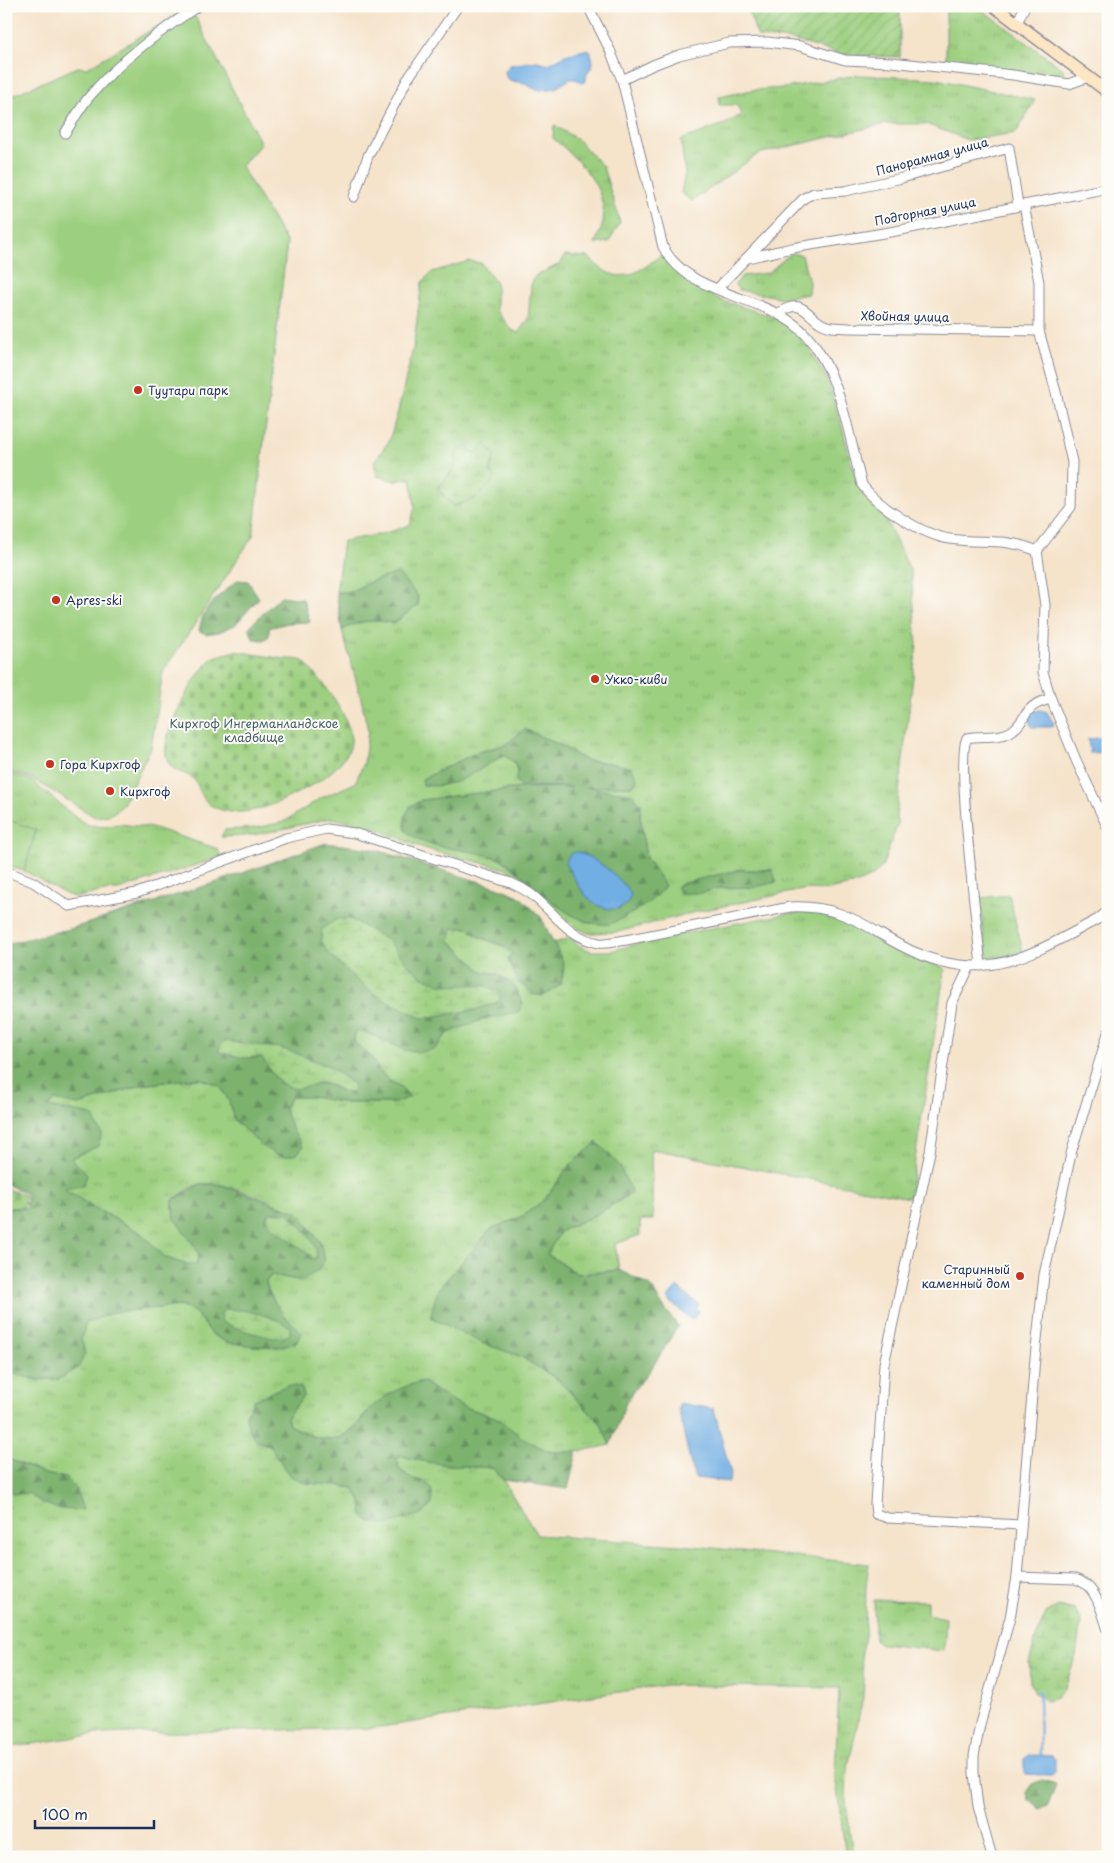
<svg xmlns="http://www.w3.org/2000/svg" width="1114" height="1863" font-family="'Playpen Sans',sans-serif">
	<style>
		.grass { fill: url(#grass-tufts); stroke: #5c7f6e; fill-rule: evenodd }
		.forest { fill: url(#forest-firs); stroke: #4c7066; fill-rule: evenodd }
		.wetland { fill: url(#wetland-marsh); stroke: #5c7f6e }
		.cemetery { fill: url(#cemetery-stones); stroke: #5c7f6e }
		.park { fill: #9ccf7f; stroke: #5c7f6e }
		.garden { fill: url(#garden-furrows); stroke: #5c7f6e }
		.water { fill: #71aee3; stroke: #466ea0 }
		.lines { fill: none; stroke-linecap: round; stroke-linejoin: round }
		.stream { stroke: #71aee3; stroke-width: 2.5 }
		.street-casing { stroke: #888994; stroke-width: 11 }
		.secondary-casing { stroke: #888994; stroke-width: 14 }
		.street { stroke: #fff; stroke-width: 9 }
		.secondary { stroke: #fce6c4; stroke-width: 11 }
		.poi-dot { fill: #c8321e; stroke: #fdfcf7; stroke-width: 2 }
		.labels { text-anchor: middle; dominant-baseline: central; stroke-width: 4; stroke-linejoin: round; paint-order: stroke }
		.street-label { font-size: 12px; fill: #1b2f5e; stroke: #fdfcf7 }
		.poi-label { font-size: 12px; fill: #1b2f5e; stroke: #fdfcf7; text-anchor: start }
		.park-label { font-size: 12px; fill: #425f68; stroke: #fdfcf7 }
	</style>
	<defs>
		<pattern id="grass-tufts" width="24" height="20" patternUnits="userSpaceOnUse" patternTransform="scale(1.25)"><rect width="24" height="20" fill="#9ccf7f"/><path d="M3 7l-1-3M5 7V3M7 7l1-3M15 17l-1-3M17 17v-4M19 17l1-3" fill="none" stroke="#86b270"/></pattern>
		<pattern id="forest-firs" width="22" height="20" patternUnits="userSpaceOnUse" patternTransform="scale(1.25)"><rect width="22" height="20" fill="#7db26e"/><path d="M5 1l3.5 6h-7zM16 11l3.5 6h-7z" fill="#66915e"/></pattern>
		<pattern id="wetland-marsh" width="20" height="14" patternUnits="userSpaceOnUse" patternTransform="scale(1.25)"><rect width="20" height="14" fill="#9ccf7f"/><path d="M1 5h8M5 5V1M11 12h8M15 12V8" fill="none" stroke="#86b270"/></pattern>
		<pattern id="cemetery-stones" width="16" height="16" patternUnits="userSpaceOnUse" patternTransform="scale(1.25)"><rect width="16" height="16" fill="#9ccf7f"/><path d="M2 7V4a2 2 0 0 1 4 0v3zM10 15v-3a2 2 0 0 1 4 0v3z" fill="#86b270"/></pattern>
		<pattern id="garden-furrows" width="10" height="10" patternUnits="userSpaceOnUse" patternTransform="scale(1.25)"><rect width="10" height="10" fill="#9ccf7f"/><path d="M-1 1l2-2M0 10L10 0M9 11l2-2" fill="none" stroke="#86b270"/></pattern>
	</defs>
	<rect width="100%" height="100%" fill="#fdfcf7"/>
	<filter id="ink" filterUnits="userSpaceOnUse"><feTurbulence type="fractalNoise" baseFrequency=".02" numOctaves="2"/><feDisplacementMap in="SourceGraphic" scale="10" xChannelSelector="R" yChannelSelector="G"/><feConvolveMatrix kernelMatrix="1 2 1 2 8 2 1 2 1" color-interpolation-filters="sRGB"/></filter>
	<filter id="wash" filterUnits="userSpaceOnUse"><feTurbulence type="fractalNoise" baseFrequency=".0096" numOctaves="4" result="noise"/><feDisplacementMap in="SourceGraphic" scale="20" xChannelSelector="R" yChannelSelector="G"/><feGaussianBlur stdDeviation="1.12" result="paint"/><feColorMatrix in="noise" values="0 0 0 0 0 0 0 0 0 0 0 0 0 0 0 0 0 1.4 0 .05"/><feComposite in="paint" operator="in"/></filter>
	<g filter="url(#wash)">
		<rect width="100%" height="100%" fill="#f5e3ca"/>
		<g class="grass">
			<polygon points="946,6 977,6 1063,69 1064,75 1057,76 946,63"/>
			<polygon points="857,75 936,79 1035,100 1016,133 968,140 926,124 885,124 758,154 692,201 681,193 685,173 681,140 727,123 741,115 737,105 719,105 719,97 752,90 784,88"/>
			<path d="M554 125 578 140 603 167 620 222 609 242 595 244C597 237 602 229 603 222 608 186 577 159 553 138Z"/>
			<path d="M663 253 671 266 685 281 723 301 771 316 787 323 806 343 827 379 840 419 857 484 866 497 884 516 911 572 917 644 896 817 898 823 882 867 873 876 853 885 827 890 807 889 695 912 618 932 588 933 577 928 519 880 507 869 437 852 415 845 376 828 332 818 264 833 244 836 221 837 225 830 256 828 284 822 319 799 355 783 364 763 368 731 361 698 342 630C363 619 371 620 394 623L418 605 375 580 349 592H336L343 541 382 534 410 525 415 507 411 478 395 481 377 476 374 462 389 441 397 415 413 349 422 282 432 272 469 261 481 263 496 283V310L511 329 518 333 528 319 531 285 535 276 560 264 565 255 589 257C616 288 636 276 663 253ZM476 453 490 472 437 489 456 467ZM525 729 564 747 585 760 616 764 516 780 517 770 514 762 504 755 489 763 442 769 478 752 505 745ZM520 788 641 804 640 816 646 858 660 878 592 924 572 915 502 860 476 851 436 845 409 807 422 800ZM738 870H772L755 887 719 888 711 877Z"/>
			<polygon points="791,253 802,255 809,282 808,294 783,298 739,290 735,285 742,276 768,273"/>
			<path d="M6 772 31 780 75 817 88 825 105 827 118 824 155 828 218 849 221 857 118 890C104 889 90 896 76 897 68 898 35 876 24 871L36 830 6 820Z"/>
			<polygon points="1009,895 1023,952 1005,957 988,959 985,946 979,898"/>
			<path d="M814 912 851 923 874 939 903 954 945 968 909 1198 651 1149 653 1220H640V1235L615 1244 619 1270 578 1274 547 1254 561 1231 597 1214 632 1193 569 1166 545 1199 523 1216 491 1229 484 1343 520 1356 558 1380 601 1424 610 1445 577 1452H551L525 1440 497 1418 462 1406 439 1393 422 1381C408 1388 385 1396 373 1406 365 1412 360 1422 352 1429 331 1448 311 1436 289 1425L286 1417 304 1395 248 1428 257 1441 269 1445 281 1462 284 1468 306 1483 337 1485 353 1488 360 1499 363 1515 426 1482 411 1478 399 1469 397 1458 402 1456C432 1465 462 1466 493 1468L503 1480 537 1535 693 1546 869 1564 866 1584 865 1636 861 1658 864 1680 863 1697 847 1773 846 1801 853 1857H846L835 1775 839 1688 667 1685 374 1728 96 1734 6 1748V1490L14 1494 28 1492 44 1505 66 1478 45 1474 6 1458V1372L22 1375 85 1354 81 1338 86 1323 114 1312 180 1306 195 1312 212 1334 226 1342 254 1346 279 1347 301 1334C297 1326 294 1325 288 1320 280 1312 267 1292 266 1281L271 1275 303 1281 271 1201C250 1195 224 1181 201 1184 191 1186 181 1194 173 1200L178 1224 193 1242 199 1255 196 1264H185L166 1258 141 1233 89 1205 64 1189 71 1158 98 1146 92 1115 46 1107 55 1100 79 1105 142 1085 188 1079H202L220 1086 229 1101 234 1120 303 1147 292 1129 284 1108 291 1097H312L347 1103H394L401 1087 391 1082 379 1071 372 1058 354 1042 355 1032 363 1031 378 1037 435 1049 448 1033 483 1019 518 1011 498 974 482 971 450 941 451 928H468C482 944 498 938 512 953L508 959 517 979 524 987 552 991C571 975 563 961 554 943L570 938 581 947 592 951H611L659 938 791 913Z"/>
			<polygon points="874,1600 927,1601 927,1614 946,1618 944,1651 882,1644 875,1641"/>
		</g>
		<g class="forest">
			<path d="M398 573 418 596V605L394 623C371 620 363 619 342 630L336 592H349L375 580Z"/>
			<path d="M237 580 248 581 259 598 235 625 219 632 206 634 199 631C203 605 219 597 237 580Z"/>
			<polygon points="281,596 303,599 310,622 288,623 269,628 269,636 264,640 253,639 249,627"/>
			<path d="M525 729 564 747 584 760 616 764 632 768 637 778 633 786 586 787 632 794 641 804 640 816 646 858 665 886C655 899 641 909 626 916 621 918 614 923 609 924 582 928 548 900 530 883 520 874 511 864 500 859 469 847 431 852 406 831 403 813 406 809 422 800L520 788 572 787 520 786 516 780 517 770 514 762 504 755C477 770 455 790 423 785L422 779 478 752 505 745ZM577 852C597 858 615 874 628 890L620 909 611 908 582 891 565 863Z"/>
			<path d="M326 843 373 849 497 887 519 896 541 917 564 964 561 984 552 991 543 996 532 994 517 979 508 959 512 953C499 939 481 943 468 928H452L450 941 482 971 498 974 514 986 523 1004 518 1012 483 1019 448 1033 435 1049 421 1052 404 1050 363 1031 355 1032 354 1042 372 1058 379 1071 391 1082 401 1087 410 1097 394 1103H347L312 1097H291L284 1108 292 1129 303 1147 297 1154 283 1157 266 1149 234 1120 229 1101 220 1086 202 1079H188L142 1085 78 1105 55 1100 47 1107 92 1115 102 1134 98 1146 71 1158 87 1174 83 1186 65 1189 89 1205 141 1233 166 1258 185 1264H196L199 1254C190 1235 169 1222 173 1200L200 1184 221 1185 298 1212 320 1242 325 1260 318 1270 303 1281 271 1275 266 1282C267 1292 280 1312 288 1320 294 1325 297 1326 301 1334L296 1342 279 1347 254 1346 226 1342 212 1334 195 1312 180 1306 114 1312 86 1323 81 1338 85 1354 78 1368 59 1379 38 1380 6 1372V1208H25L28 1194 6 1184V944L73 928 217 882ZM387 940C398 953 408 968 423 977 444 990 473 995 498 1002L474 1010 422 1018 359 982 329 954ZM224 1041 279 1048 295 1053 328 1066 353 1084 340 1091C305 1067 295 1117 262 1057L243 1058ZM284 1212 303 1229 313 1259 309 1254 270 1225 269 1213ZM233 1309 272 1318 289 1327 278 1337 259 1334 232 1326Z"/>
			<polygon points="738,870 772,870 777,882 755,887 719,888 701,893 680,893 676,887 683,883"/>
			<polygon points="597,1142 619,1165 632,1193 597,1214 561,1231 547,1254 578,1274 619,1270 651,1286 660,1302 678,1326 650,1371 633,1391 626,1403 610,1445 601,1424 558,1380 520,1356 484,1344 430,1317 438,1289 491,1229 523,1216 545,1199 569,1166"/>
			<path d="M422 1381 439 1393 462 1406 497 1418 525 1440 551 1452H577L568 1489 503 1480 493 1468C462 1466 432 1465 402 1456L397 1458 399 1469 411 1478 426 1482 432 1491V1504L424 1513 385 1525 368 1521 363 1515 360 1499 353 1488 337 1485 306 1483 291 1476 269 1445 257 1441 248 1428 246 1415 254 1400 287 1385 301 1387 304 1395 287 1417 289 1425C311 1436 331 1448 353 1429 360 1422 366 1412 374 1405 389 1392 403 1387 422 1381Z"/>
			<path d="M6 1458 45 1474 66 1478 76 1490 83 1510C56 1510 49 1508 28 1493L14 1494 6 1490Z"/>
			<polygon points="1042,1780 1056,1784 1048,1806 1040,1809 1028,1799 1027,1791 1032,1784"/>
		</g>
		<g class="wetland">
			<path d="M485 444 495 454 490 472 496 477C480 497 477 499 453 506L437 488C451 476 456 470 456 452L466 447 476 453Z"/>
			<polygon points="337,919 350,919 387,940 411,968 423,977 442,985 483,985 499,992 500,999 498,1002 474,1010 422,1018 376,995 359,982 329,954 321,941 322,929"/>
			<path d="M224 1041 279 1048 295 1053 328 1066 353 1084 354 1090 350 1093C339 1092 332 1083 321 1083 314 1083 308 1087 302 1088 282 1092 270 1071 262 1057L243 1058 219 1052V1047Z"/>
			<path d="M284 1212 288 1213C301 1226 316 1239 317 1257L313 1259 309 1254 270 1225C266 1220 266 1218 269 1213Z"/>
			<path d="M226 1309C246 1309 273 1316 290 1327V1334C288 1335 285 1337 283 1338 271 1340 234 1328 222 1322L220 1314Z"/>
			<polygon points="1058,1606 1075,1610 1081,1622 1076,1656 1065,1687 1057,1698 1046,1701 1036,1694 1030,1682 1029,1662 1037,1635 1046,1613"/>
		</g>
		<g class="cemetery">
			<path d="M235 651C251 654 268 656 284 659 289 659 298 659 303 661 306 663 310 669 313 672 327 686 357 727 350 748 345 760 332 772 322 779 293 796 242 827 209 804 202 799 200 788 195 781 186 770 169 774 166 755 162 732 194 676 210 660 215 655 228 654 235 651Z"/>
			<polygon points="6,1188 9,1190 26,1195 23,1207 6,1208"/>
		</g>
		<g class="park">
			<polygon points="190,7 261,144 241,166 287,243 253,536 163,672 151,748 122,806 110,815 95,817 31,778 6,770 6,98 78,67 87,68"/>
			<polygon points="6,819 36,830 24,871 6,866"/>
		</g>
		<polygon class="garden" points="746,6 900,6 900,57 844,55 792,40 758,37"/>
		<g class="water">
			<polygon points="588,49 591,52 593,63 591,68 587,73 586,81 582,83 576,79 570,79 556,88 541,90 532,88 525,83 511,81 506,77 505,71 510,65 537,61 549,64 565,55"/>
			<path d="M1041 710 1047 712 1054 724 1050 727H1032C1028 720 1028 716 1034 711Z"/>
			<polygon points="1108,737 1108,752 1090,753 1088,739"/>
			<path d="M577 852C595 857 622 878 631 895 625 915 601 911 589 899 581 891 571 873 565 863L571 853Z"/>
			<polygon points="677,1287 699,1305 696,1309 699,1311 692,1320 667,1299"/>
			<polygon points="680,1403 714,1409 731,1474 729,1482 695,1478 692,1470 678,1408"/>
			<polygon points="1028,1755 1052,1756 1055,1759 1055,1772 1052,1775 1026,1774 1024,1772 1024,1759"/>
		</g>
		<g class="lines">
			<polyline class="stream" points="1039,1691 1040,1755"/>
		</g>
	</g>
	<g filter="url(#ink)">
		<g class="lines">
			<g class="street-casing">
				<g id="street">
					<path d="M588 6 610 50 622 80 663 247C691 299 769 293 807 336 842 376 848 435 862 485 878 506 922 535 950 539 981 544 1006 537 1037 551"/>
					<polyline points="1017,23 1025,6"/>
					<polyline points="622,80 653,65 679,55 729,43 767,42 800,46 845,60 891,62 1013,75 1069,84 1088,77"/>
					<path d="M65 133C73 121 80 108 89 97 119 61 158 33 198 6"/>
					<polyline points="354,197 368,156 407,80 458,6"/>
					<polyline points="1024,205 1039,282 1039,331 1056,392 1072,462 1071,507 1037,551 1045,605 1043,672 1051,699 1076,760 1108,828"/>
					<polyline points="747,258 792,248 896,231 1108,188"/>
					<polyline points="717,289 804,198 814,193 845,191 902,178 1009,148 1018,205"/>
					<path d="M779 313C806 294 808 322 828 326 834 328 842 327 849 328L1039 331"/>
					<path d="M6 871 33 882 69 906 137 893 286 838 326 829 354 833 511 883C518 886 525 890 531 894 554 912 569 938 599 943 608 944 618 941 626 940L790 907C826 905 852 916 882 935 971 989 1014 965 1098 919L1108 911"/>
					<polyline points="970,966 952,1003 930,1152 884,1364 875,1504 876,1514 888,1518 1021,1525"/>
					<path d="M981 966C978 932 955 757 967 738 980 735 997 739 1010 732 1028 722 1021 705 1051 699"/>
					<path d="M1017 1577 1075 1579C1097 1585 1101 1611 1108 1630"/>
					<polyline points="992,1857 978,1807 974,1773 974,1756 980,1724 1010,1618 1017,1577 1035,1358 1044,1275 1072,1150 1108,1033"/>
				</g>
			</g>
			<g class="secondary-casing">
				<polyline id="secondary" points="994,6 1108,92"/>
			</g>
			<use href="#street" class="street"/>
			<use href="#secondary" class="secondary"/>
		</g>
	</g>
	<g class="poi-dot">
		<circle cx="138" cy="390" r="5"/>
		<circle cx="56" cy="600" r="5"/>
		<circle cx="595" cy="679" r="5"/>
		<circle cx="50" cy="764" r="5"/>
		<circle cx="110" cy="791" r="5"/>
		<circle cx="1020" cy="1276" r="5"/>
	</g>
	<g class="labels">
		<g class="street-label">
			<text transform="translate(932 156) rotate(-15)">Панорамная улица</text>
			<text transform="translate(925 211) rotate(-11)">Подгорная улица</text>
			<text transform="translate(905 316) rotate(1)">Хвойная улица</text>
		</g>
		<g class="poi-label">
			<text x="148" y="390">Туутари парк</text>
			<text x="66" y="600">Apres-ski</text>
			<text x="605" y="679">Укко-киви</text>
			<text x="60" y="764">Гора Кирхгоф</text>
			<text x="120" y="791">Кирхгоф</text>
			<text x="1010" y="1269" text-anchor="end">Старинный<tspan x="1010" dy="14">каменный дом</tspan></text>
		</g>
		<g class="park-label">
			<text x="254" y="723">Кирхгоф Ингерманландское<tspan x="254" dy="14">кладбище</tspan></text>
		</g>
	</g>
	<rect width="1114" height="1863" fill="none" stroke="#fdfcf7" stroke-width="25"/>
	<path d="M35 1820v8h119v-8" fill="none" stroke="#1b2f5e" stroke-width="2.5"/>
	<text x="42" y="1820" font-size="15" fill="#1b2f5e" stroke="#fdfcf7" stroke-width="4" paint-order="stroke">100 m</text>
</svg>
